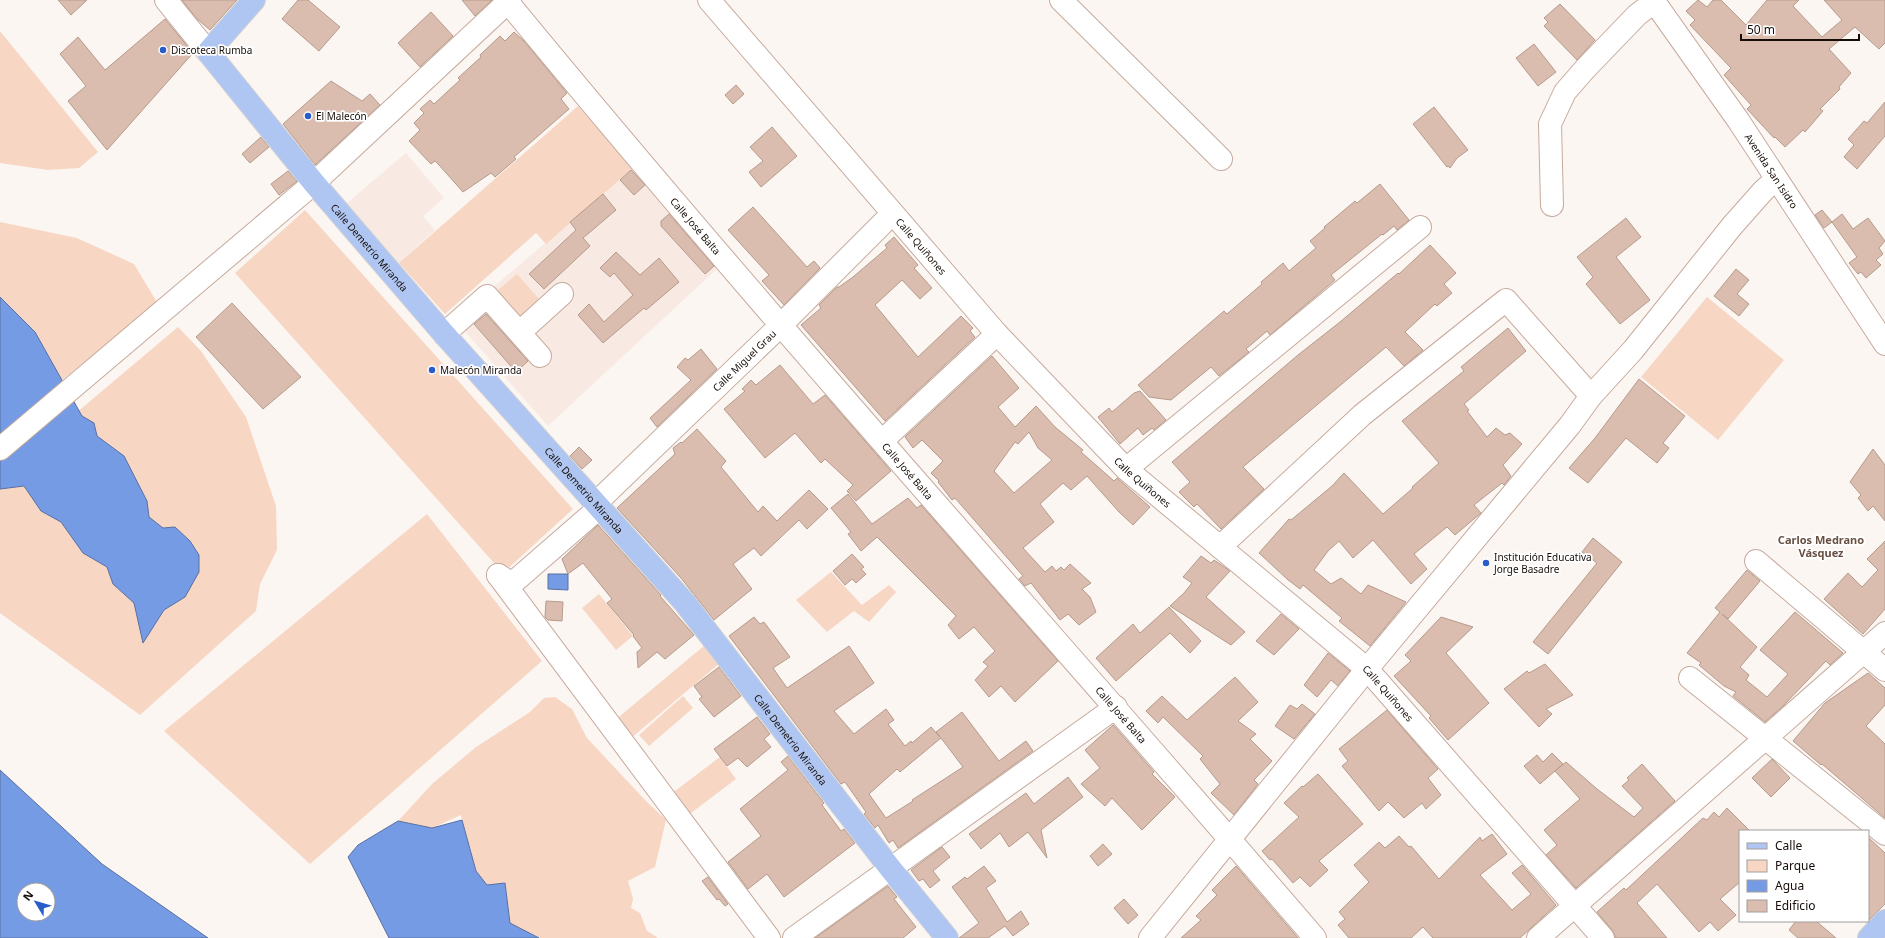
<svg xmlns="http://www.w3.org/2000/svg" width="1885" height="938" font-family="'Noto Sans',sans-serif">
	<style>
		.built { fill: #f8eae2 }
		.green { fill: #f7d6c4 }
		.water { fill: #759be4; stroke: #5870a2; fill-rule: evenodd }
		.building { fill: #dabdae; stroke: #b69b8c; fill-rule: evenodd }
		.lines { fill: none; stroke-linecap: round; stroke-linejoin: round }
		.minor-casing { stroke: #c6aa9c; stroke-width: 24 }
		.major-casing { stroke: #d5d3d3; stroke-width: 24 }
		.minor { stroke: #fff; stroke-width: 22 }
		.major { stroke: #afc6f2; stroke-width: 22 }
		.poi-dot { fill: #285cca; stroke: #fff; stroke-width: 1.5 }
		.labels { text-anchor: middle; dominant-baseline: central; stroke-width: 3.5; stroke-linejoin: round; paint-order: stroke }
		.poi-label { font-size: 10px; fill: #160d08; stroke: #fff; text-anchor: start }
		.street-label { font-size: 10px; fill: #160d08; stroke: #fff }
		.neighbourhood-label { font-size: 11px; font-weight: bold; fill: #695043; stroke: #fff }
	</style>
	<rect width="100%" height="100%" fill="#fcf6f3"/>
	<g class="built">
		<polygon points="406,153 444,198 423,216 435,230 399,263 347,203"/>
		<polygon points="633,168 720,266 548,426 455,320"/>
	</g>
	<g class="green">
		<polygon points="0,31 98,152 79,168 48,170 0,163"/>
		<polygon points="578,106 633,168 546,244 536,233 445,314 399,263"/>
		<polygon points="305,210 573,509 503,573 235,273"/>
		<polygon points="0,222 77,238 134,264 158,304 0,429"/>
		<polygon points="517,274 545,306 519,330 491,296"/>
		<polygon points="1707,297 1784,360 1718,440 1641,377"/>
		<polygon points="178,327 201,351 246,417 276,506 277,550 260,584 256,611 140,715 0,613 0,477"/>
		<polygon points="427,514 542,661 310,864 164,731"/>
		<polygon points="831,572 862,605 889,585 896,592 869,622 854,611 827,632 796,600"/>
		<polygon points="599,594 633,636 616,650 582,608"/>
		<polygon points="705,645 720,663 630,739 614,721"/>
		<polygon points="683,696 693,708 649,746 639,735"/>
		<polygon points="555,697 572,709 587,738 646,801 666,820 655,867 628,881 633,899 631,908 640,913 647,931 658,938 539,938 510,923 505,883 487,885 476,871 461,815 432,828 398,821 432,784 476,747 530,712 544,698"/>
		<polygon points="720,757 736,779 687,816 671,794"/>
	</g>
	<g class="water">
		<polygon points="0,297 35,332 82,416 94,423 97,436 124,456 147,501 149,517 163,528 175,527 190,541 199,555 199,572 185,597 164,610 143,643 134,603 113,584 107,567 83,553 61,522 41,511 24,486 0,489"/>
		<polygon points="548,574 568,574 568,590 548,589"/>
		<path d="M0 770 102 864 208 938H0ZM24 890H48V914H24Z"/>
		<polygon points="462,820 476,871 487,885 505,883 510,923 539,938 389,938 348,857 358,845 398,821 432,828"/>
	</g>
	<g class="building">
		<polygon points="58,0 87,0 71,15"/>
		<polygon points="182,0 237,0 210,30 196,18"/>
		<polygon points="298,0 308,0 340,27 319,51 282,19"/>
		<polygon points="462,0 492,0 475,16"/>
		<polygon points="1698,0 1707,7 1713,0 1721,0 1746,25 1767,0 1799,0 1793,6 1822,37 1842,20 1824,0 1885,0 1885,43 1879,49 1855,27 1829,49 1851,73 1839,87 1840,89 1820,109 1823,111 1805,132 1803,130 1785,147 1775,137 1774,138 1747,109 1751,105 1724,75 1731,68 1690,25 1695,20 1686,11"/>
		<polygon points="1560,4 1595,40 1577,60 1544,26 1548,22 1544,18"/>
		<polygon points="431,12 453,36 420,67 398,43"/>
		<polygon points="165,19 193,53 107,150 68,101 86,86 60,54 78,37 105,70"/>
		<polygon points="514,32 524,41 567,93 561,99 569,109 514,157 516,159 495,177 491,173 463,192 439,165 435,161 431,164 409,141 420,130 414,123 424,113 420,109 430,100 434,104 460,80 458,78 481,57 480,55 500,36 505,41"/>
		<polygon points="1534,44 1556,72 1538,86 1516,58"/>
		<polygon points="331,81 362,101 370,94 380,105 315,165 283,124"/>
		<polygon points="736,85 744,94 733,104 725,95"/>
		<polygon points="1885,102 1885,136 1857,169 1844,157 1854,145 1848,139 1864,121 1867,123"/>
		<polygon points="1434,107 1468,150 1457,158 1450,168 1448,166 1447,167 1413,124"/>
		<polygon points="772,127 797,156 761,187 749,172 763,161 750,147"/>
		<polygon points="261,137 269,147 250,163 242,154"/>
		<polygon points="631,170 645,185 634,195 620,180"/>
		<polygon points="288,171 297,181 279,195 271,184"/>
		<polygon points="1380,184 1409,220 1397,230 1394,226 1383,235 1382,234 1331,275 1335,280 1270,335 1267,331 1246,349 1249,352 1219,376 1211,367 1171,400 1149,397 1138,385 1224,311 1227,314 1262,284 1261,282 1283,263 1289,271 1304,258 1316,248 1310,241 1325,228 1324,227 1355,201 1357,203"/>
		<polygon points="603,194 616,210 583,238 590,246 544,289 529,274 576,230 570,222"/>
		<polygon points="753,207 807,267 814,261 820,268 784,305 762,281 769,275 728,230"/>
		<polygon points="1822,210 1832,222 1842,214 1853,229 1868,218 1885,241 1879,248 1883,254 1876,260 1881,265 1866,278 1861,272 1858,274 1849,263 1857,257 1832,222 1824,228 1815,215"/>
		<polygon points="669,214 714,266 705,274 661,226 661,221"/>
		<polygon points="1626,218 1641,237 1616,257 1650,300 1620,324 1586,284 1593,277 1577,257"/>
		<polygon points="894,237 918,265 914,268 932,288 920,299 902,280 875,305 918,357 961,316 973,328 970,331 975,337 885,421 801,325 821,308 819,305 837,287 839,287 853,277 887,248 885,245"/>
		<polygon points="1430,245 1456,273 1444,284 1452,293 1437,306 1435,304 1405,332 1423,350 1404,366 1386,347 1243,467 1264,489 1221,529 1197,504 1194,507 1179,492 1190,482 1172,462 1298,355 1340,322 1398,273 1399,274"/>
		<polygon points="616,252 640,275 659,258 679,282 646,310 644,308 603,343 578,315 589,304 604,322 633,295 614,273 610,277 600,268"/>
		<polygon points="1736,269 1749,280 1737,294 1749,304 1739,316 1714,296"/>
		<polygon points="232,303 301,377 263,409 196,337"/>
		<polygon points="486,314 528,361 516,372 474,324"/>
		<polygon points="1508,328 1526,351 1464,404 1469,410 1467,411 1487,437 1496,428 1505,435 1510,433 1522,444 1503,465 1511,476 1504,485 1502,483 1474,505 1481,513 1455,535 1447,527 1414,554 1427,569 1411,584 1373,540 1353,558 1339,541 1328,551 1314,570 1331,584 1341,578 1361,594 1368,585 1406,602 1370,646 1339,621 1342,618 1303,585 1300,589 1287,579 1259,553 1289,519 1291,520 1332,486 1344,473 1383,514 1413,488 1412,487 1439,463 1402,421 1464,371 1461,367"/>
		<polygon points="701,349 717,369 657,427 650,418 691,380 677,367 685,358 688,360"/>
		<path d="M992 356 1019 388 998 407 1015 427 1036 406 1055 427 1083 450 1081 452 1114 481 1117 478 1150 507 1133 525 1119 512 1087 476 1071 490 1063 483 1040 504 1054 522 1023 548 1045 572 1052 566 1056 571 1061 567 1064 570 1070 564 1091 583 1082 589 1090 597 1096 612 1079 625 1068 614 1060 620 1031 583 1025 586 1019 579 1023 576 955 498 952 500 938 482 939 481 931 473 943 461 922 440 913 448 905 437ZM1029 432 1038 448 1052 460 1014 493 994 471 1015 442 1018 444Z"/>
		<polygon points="780,365 813,404 825,395 891,471 856,501 847,491 853,485 825,459 821,463 795,433 765,458 724,409 745,391 742,389 751,380 756,385"/>
		<polygon points="1639,379 1685,416 1663,443 1669,448 1657,463 1626,438 1588,483 1569,468 1595,438"/>
		<polygon points="1140,391 1166,420 1154,430 1152,428 1143,435 1138,428 1120,444 1098,417 1109,408 1112,412 1134,393"/>
		<polygon points="697,429 726,461 721,467 758,512 763,506 777,521 809,490 828,509 807,529 799,520 761,556 754,548 733,564 752,589 714,620 681,578 617,508 675,454 673,448 681,442 682,443"/>
		<polygon points="579,447 592,460 582,469 570,456"/>
		<polygon points="1873,449 1885,465 1885,521 1873,506 1868,511 1858,498 1861,495 1850,482"/>
		<polygon points="848,494 872,524 908,498 917,508 921,505 1058,661 1015,702 1001,686 989,697 975,680 988,666 983,662 995,651 974,627 959,639 948,625 956,616 877,537 861,551 848,534 851,532 831,508"/>
		<polygon points="598,525 661,595 660,596 694,635 665,659 657,652 638,668 637,652 642,648 633,636 634,635 607,603 612,599 583,563 568,574 562,559"/>
		<polygon points="1593,538 1622,562 1548,654 1533,642 1597,563 1582,552"/>
		<polygon points="1885,541 1885,609 1863,634 1824,599 1848,573 1862,587 1878,570 1867,559"/>
		<polygon points="852,554 864,567 861,569 866,574 856,583 852,579 845,585 833,571"/>
		<polygon points="1201,556 1211,563 1214,560 1230,571 1206,597 1245,632 1231,645 1170,606 1184,593 1192,583 1183,577"/>
		<polygon points="1747,570 1760,581 1728,619 1722,614 1757,647 1740,667 1749,675 1746,680 1767,697 1788,674 1760,650 1795,612 1843,653 1830,665 1826,661 1783,706 1765,722 1733,696 1736,692 1724,686 1699,665 1701,663 1687,653 1720,612 1715,608"/>
		<polygon points="546,601 563,602 562,621 548,620 545,617"/>
		<polygon points="1169,607 1201,641 1190,653 1170,633 1116,681 1096,658 1133,624 1140,633"/>
		<polygon points="1281,614 1299,629 1274,655 1256,641"/>
		<path d="M754 617 760 624 764 622 790 657 773 668 787 688 849 646 874 683 834 711 854 734 886 709 894 720 888 724 905 746 911 741 912 743 931 727 940 737 936 732 962 712 999 761 1026 741 1033 751 898 848 893 840 889 843 878 825 875 828 864 814 866 812 845 782 841 784 729 636ZM941 738 963 767 912 800 913 801 886 818 869 794 897 769 900 772Z"/>
		<polygon points="1441,617 1473,627 1446,653 1489,703 1448,740 1429,718 1431,716 1394,676 1411,661 1405,655"/>
		<polygon points="1328,653 1350,671 1338,686 1331,680 1317,697 1304,685"/>
		<polygon points="1545,664 1573,695 1546,709 1552,714 1539,727 1504,689 1527,671 1529,673"/>
		<polygon points="719,667 741,696 714,717 699,699 702,697 694,686"/>
		<polygon points="1868,673 1885,688 1885,705 1866,726 1885,744 1885,818 1822,764 1821,765 1793,741 1825,703"/>
		<polygon points="1235,677 1258,702 1238,721 1256,734 1250,739 1272,761 1254,780 1258,784 1234,815 1211,793 1220,784 1200,759 1203,756 1163,717 1158,723 1146,711 1162,696 1187,720"/>
		<polygon points="1302,704 1315,714 1294,739 1275,726 1290,705 1297,709"/>
		<polygon points="1387,710 1438,769 1428,778 1441,795 1426,809 1422,803 1404,818 1388,802 1379,811 1342,766 1348,761 1339,749"/>
		<polygon points="757,717 770,734 764,739 771,747 747,767 738,758 727,766 714,749"/>
		<polygon points="1113,725 1154,772 1152,774 1175,797 1142,830 1112,798 1105,806 1081,784 1100,768 1085,750"/>
		<polygon points="1552,753 1563,764 1540,784 1524,766 1537,755 1543,762"/>
		<polygon points="788,756 824,803 822,805 841,831 844,829 855,843 784,897 767,874 748,889 728,862 761,836 740,809 788,770 781,762"/>
		<polygon points="1772,759 1790,778 1771,797 1752,778"/>
		<polygon points="1566,762 1597,789 1634,817 1643,808 1622,786 1629,780 1627,778 1642,764 1675,801 1576,888 1546,855 1557,845 1544,830 1580,799 1555,771"/>
		<polygon points="1318,774 1363,824 1319,861 1328,870 1310,887 1300,877 1293,883 1272,859 1270,860 1262,851 1299,817 1284,803 1302,786 1303,787"/>
		<polygon points="1068,777 1083,797 1041,830 1047,858 1028,832 1009,847 1000,833 981,849 969,834 1026,793 1034,804"/>
		<polygon points="1727,808 1750,831 1740,831 1740,882 1720,899 1736,915 1718,931 1710,922 1699,932 1657,884 1637,903 1667,938 1616,938 1612,930 1597,912 1624,888 1626,890 1703,818 1707,820 1714,812 1719,817"/>
		<polygon points="1492,834 1507,854 1480,875 1512,910 1531,894 1512,873 1522,865 1556,905 1520,938 1433,938 1423,927 1411,938 1349,938 1338,925 1345,919 1339,912 1369,882 1354,865 1379,842 1385,848 1399,836 1409,847 1411,846 1439,879 1480,837 1482,841"/>
		<polygon points="1868,837 1885,853 1885,904 1868,921"/>
		<polygon points="1103,844 1112,854 1098,866 1090,856"/>
		<polygon points="942,847 950,857 933,871 940,880 930,888 923,879 919,881 911,870"/>
		<polygon points="984,866 996,881 986,888 1007,922 1021,911 1029,924 1013,936 1005,926 988,938 959,938 979,923 952,887 965,877 967,879"/>
		<polygon points="1236,866 1298,938 1181,938 1201,920 1196,916 1217,895 1212,890"/>
		<polygon points="708,877 728,904 725,906 719,899 717,900 702,881"/>
		<polygon points="888,886 897,897 894,899 916,927 903,938 815,938"/>
		<polygon points="1124,899 1138,915 1128,924 1114,908"/>
		<polygon points="1796,921 1816,921 1836,938 1798,938 1789,930"/>
	</g>
	<g class="lines">
		<g class="minor-casing">
			<g id="minor">
				<polyline points="166,0 208,52"/>
				<path id="s1" d="M506 0C768 319 1046 625 1315 938"/>
				<path id="s2" d="M709 0 997 334 1126 469 1367 669 1603 938"/>
				<polyline points="1061,0 1221,159"/>
				<path id="s3" d="M1653 0 1738 120 1885 344"/>
				<polyline points="1552,205 1550,124 1565,92 1585,69 1637,15 1654,2"/>
				<polyline points="520,332 562,294"/>
				<polyline points="444,334 487,296 540,356"/>
				<polyline points="882,441 997,334"/>
				<polyline points="0,449 314,183 510,0"/>
				<polyline points="1126,469 1420,227"/>
				<path id="s4" d="M595 504 781 325 892 214"/>
				<polyline points="1220,547 1362,415 1506,300 1591,396"/>
				<polyline points="1756,561 1885,670"/>
				<polyline points="498,575 769,938"/>
				<polyline points="498,575 508,581 515,581 599,508"/>
				<polyline points="1690,678 1885,834"/>
				<polyline points="794,938 1116,707"/>
				<polyline points="1150,938 1367,669 1570,425 1591,396 1633,350 1732,226 1763,191 1776,179"/>
				<polyline points="1538,938 1885,633"/>
			</g>
		</g>
		<g class="major-casing">
			<g id="major">
				<path id="s5" d="M254 0 208 52 314 183 444 334 685 603 890 868 947 938"/>
				<polyline points="1869,938 1885,921"/>
			</g>
		</g>
		<use href="#minor" class="minor"/>
		<use href="#major" class="major"/>
	</g>
	<g class="poi-dot">
		<circle cx="163" cy="50" r="4"/>
		<circle cx="308" cy="116" r="4"/>
		<circle cx="432" cy="370" r="4"/>
		<circle cx="1486" cy="563" r="4"/>
	</g>
	<g class="labels">
		<g class="poi-label">
			<text x="171" y="50">Discoteca Rumba</text>
			<text x="316" y="116">El Malecón</text>
			<text x="440" y="370">Malecón Miranda</text>
			<text x="1494" y="557">Institución Educativa<tspan x="1494" dy="12">Jorge Basadre</tspan></text>
		</g>
		<g class="street-label">
			<text stroke="none"><textPath href="#s3" startOffset="208">Avenida San Isidro</textPath></text>
			<text stroke="none"><textPath href="#s1" startOffset="295">Calle José Balta</textPath></text>
			<text stroke="none"><textPath href="#s5" startOffset="323">Calle Demetrio Miranda</textPath></text>
			<text stroke="none"><textPath href="#s2" startOffset="325">Calle Quiñones</textPath></text>
			<text stroke="none"><textPath href="#s4" startOffset="207">Calle Miguel Grau</textPath></text>
			<text stroke="none"><textPath href="#s1" startOffset="619">Calle José Balta</textPath></text>
			<text stroke="none"><textPath href="#s2" startOffset="649">Calle Quiñones</textPath></text>
			<text stroke="none"><textPath href="#s5" startOffset="647">Calle Demetrio Miranda</textPath></text>
			<text stroke="none"><textPath href="#s2" startOffset="973">Calle Quiñones</textPath></text>
			<text stroke="none"><textPath href="#s1" startOffset="943">Calle José Balta</textPath></text>
			<text stroke="none"><textPath href="#s5" startOffset="971">Calle Demetrio Miranda</textPath></text>
		</g>
		<g class="neighbourhood-label">
			<text x="1821" y="539">Carlos Medrano<tspan x="1821" dy="13">Vásquez</tspan></text>
		</g>
	</g>
	<rect x="1739" y="830" width="130" height="92" fill="#ffffff" stroke="#a29e9c"/>
	<rect x="1747" y="843" width="20" height="6" fill="#afc6f2" stroke="#a29e9c"/>
	<text x="1775" y="850" font-size="12" fill="#160d08">Calle</text>
	<rect x="1747" y="860" width="20" height="12" fill="#f7d6c4" stroke="#a29e9c"/>
	<text x="1775" y="870" font-size="12" fill="#160d08">Parque</text>
	<rect x="1747" y="880" width="20" height="12" fill="#759be4" stroke="#a29e9c"/>
	<text x="1775" y="890" font-size="12" fill="#160d08">Agua</text>
	<rect x="1747" y="900" width="20" height="12" fill="#dabdae" stroke="#a29e9c"/>
	<text x="1775" y="910" font-size="12" fill="#160d08">Edificio</text>
	<g transform="translate(36 902) rotate(308)"><circle r="19" fill="#ffffff" stroke="#a29e9c"/>
	<path d="M0-3L7 15L0 10L-7 15Z" fill="#285cca"/>
	<text y="-6" font-size="11" font-weight="bold" text-anchor="middle" fill="#160d08">N</text>
	</g>
	<path d="M1741 34v6h118v-6" fill="none" stroke="#160d08" stroke-width="2"/>
	<text x="1747" y="34" font-size="12" fill="#160d08" stroke="#ffffff" stroke-width="3" paint-order="stroke">50 m</text>
</svg>
